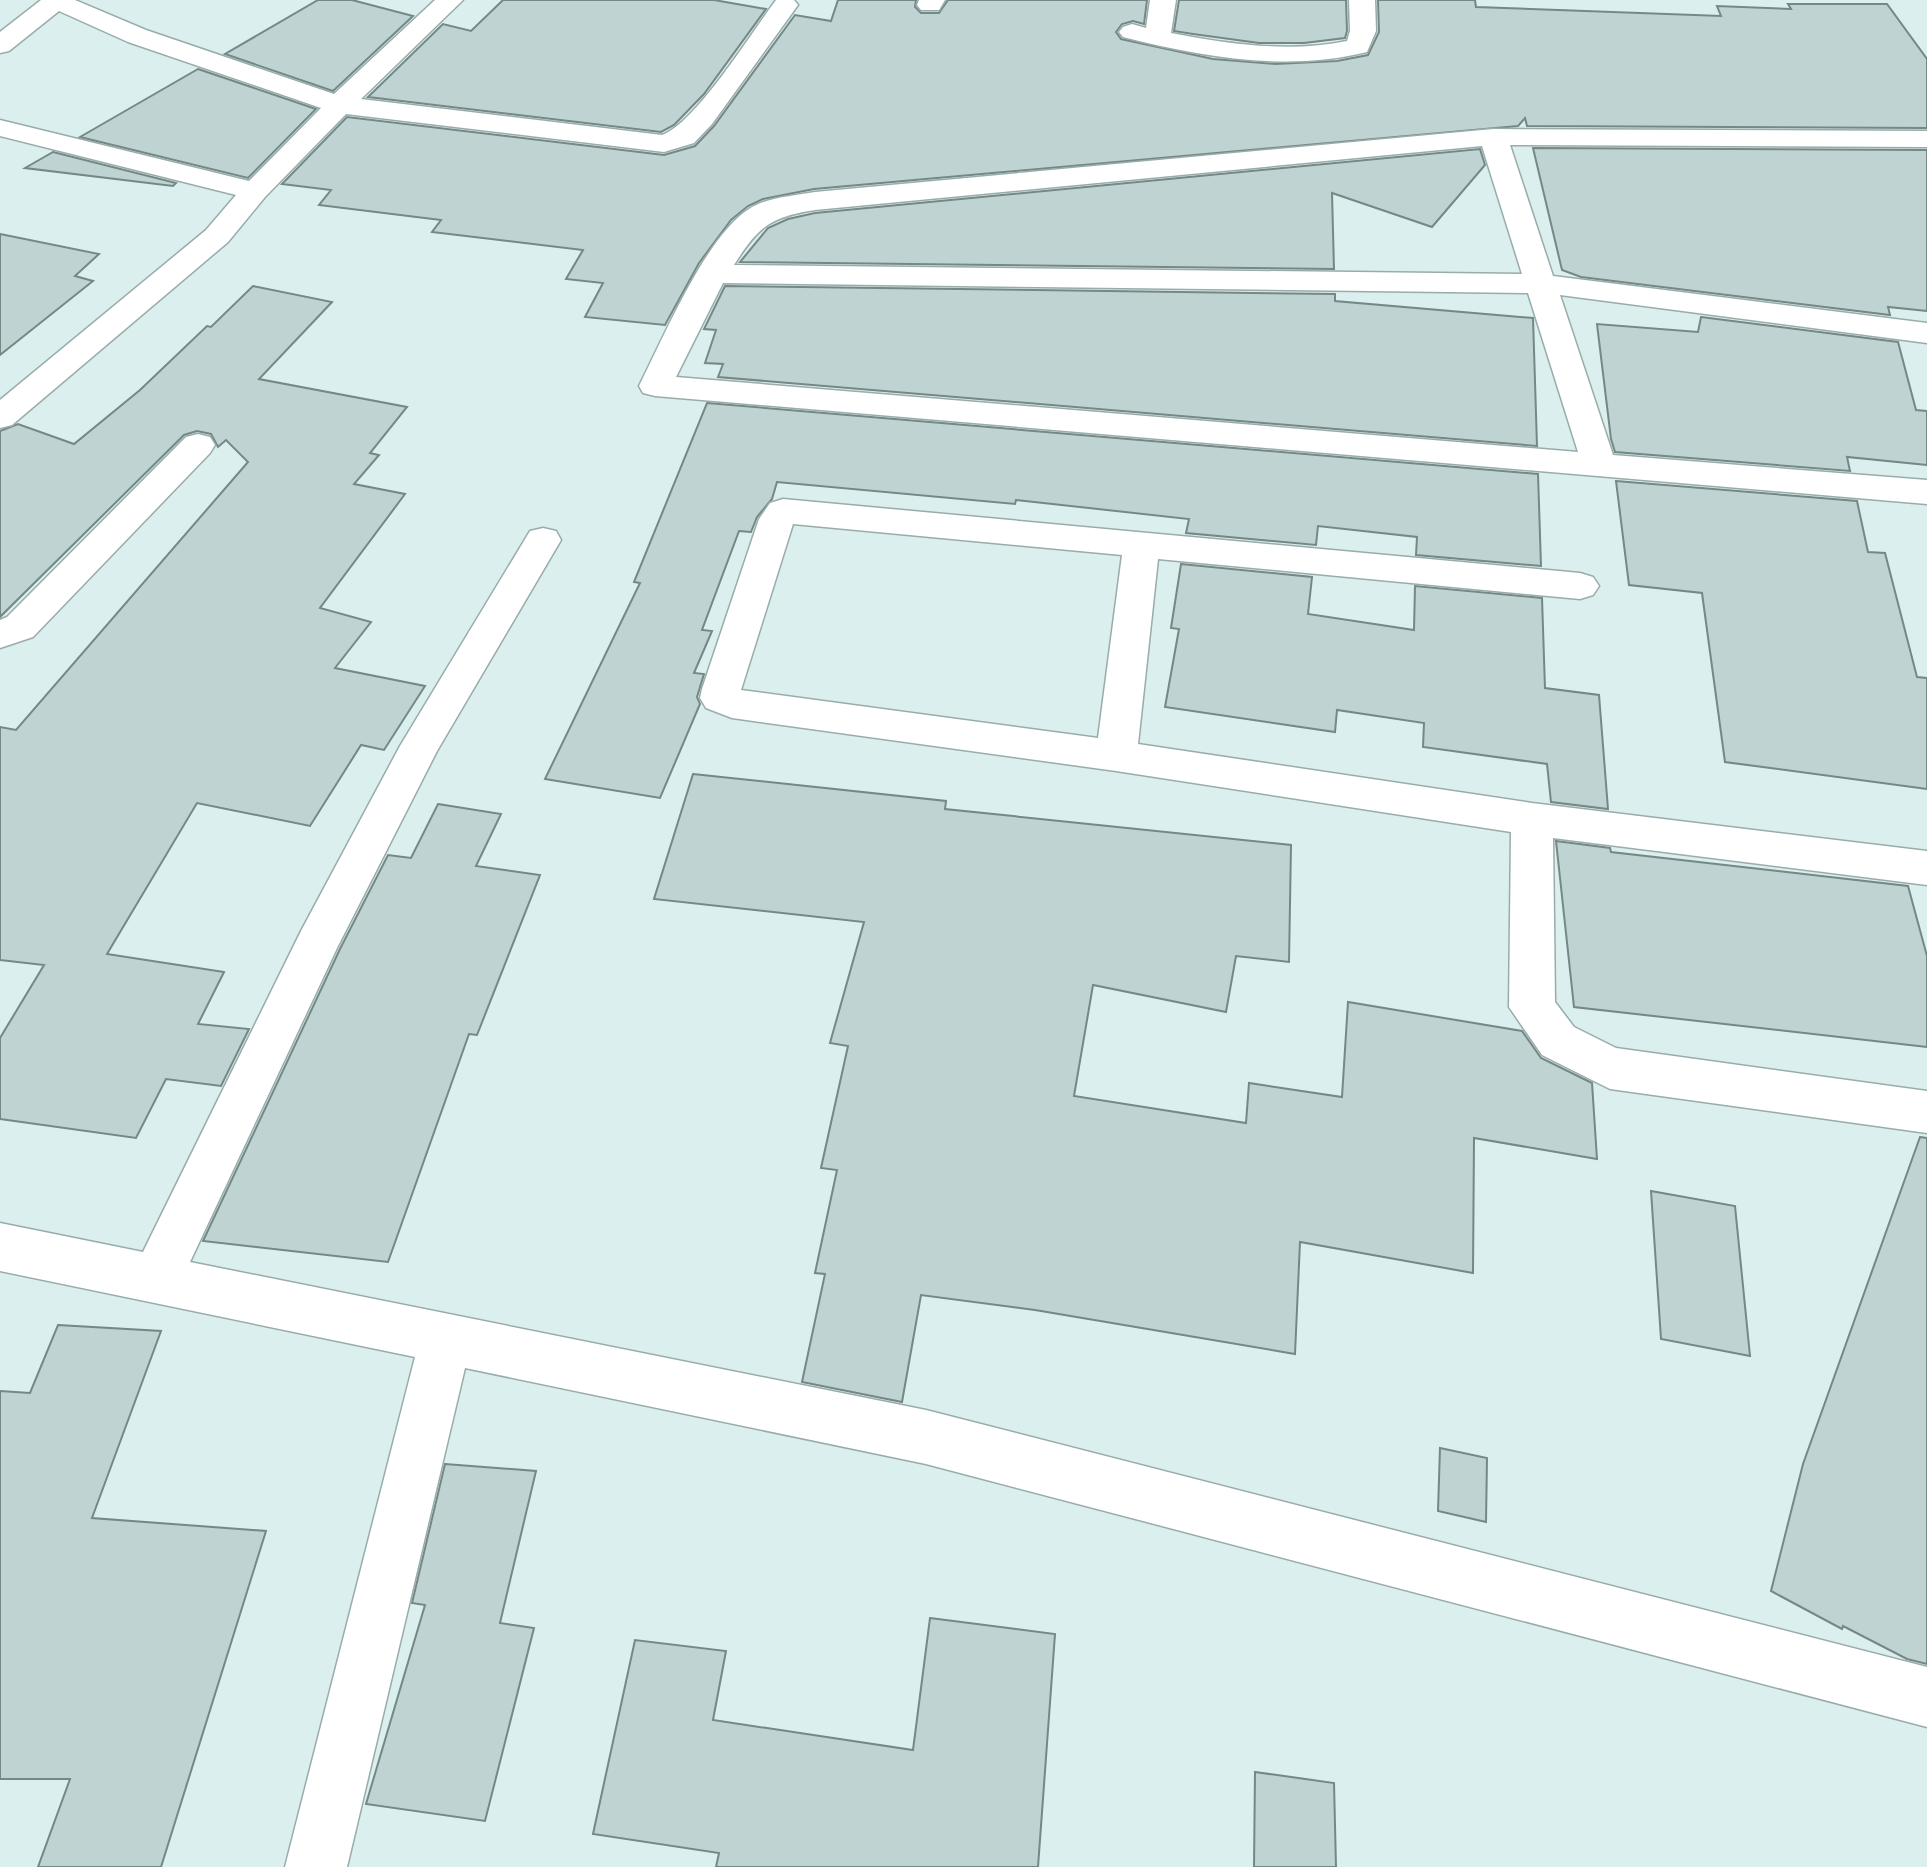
<svg xmlns="http://www.w3.org/2000/svg" width="1927" height="1867" font-family="Commissioner,sans-serif">
	<style>
		.building { fill: #bfd4d2; stroke: #748886; stroke-width: 2 }
		.lines { fill: none; stroke-linecap: round; stroke-linejoin: round }
		.minor-casing { stroke: #98acab; stroke-width: 3 }
		.minor { fill: #fff; fill-rule: evenodd }
	</style>
	<rect width="100%" height="100%" fill="#daefee"/>
	<g class="building">
		<polygon points="318,0 352,0 413,16 333,91 225,54"/>
		<polygon points="503,0 714,0 766,9 704,94 674,125 661,132 368,97 443,24 471,31"/>
		<polygon points="838,0 916,0 915,7 921,13 939,13 948,0 1147,0 1144,24 1133,21 1122,24 1116,32 1121,39 1213,59 1275,64 1337,61 1368,55 1379,32 1378,0 1475,0 1476,7 1721,16 1717,6 1791,9 1788,4 1887,4 1927,59 1927,128 1527,126 1525,118 1518,126 814,189 763,199 748,206 731,220 699,263 665,325 585,317 603,283 566,279 583,250 432,232 441,220 319,205 331,190 282,184 347,117 664,155 695,146 714,126 795,15 831,21"/>
		<polygon points="1179,0 1346,0 1347,31 1345,38 1304,43 1259,43 1193,34 1174,31"/>
		<polygon points="198,69 316,109 248,178 80,137"/>
		<polygon points="1533,148 1927,150 1927,311 1888,307 1890,315 1581,277 1562,270"/>
		<polygon points="1480,149 1485,165 1432,227 1332,193 1334,269 740,262 768,228 788,219 815,213"/>
		<polygon points="53,152 176,183 173,186 25,168"/>
		<polygon points="0,234 99,254 75,276 93,281 0,355"/>
		<polygon points="253,286 332,302 259,379 407,407 370,453 379,455 354,484 405,494 320,608 371,622 335,668 425,686 384,750 361,745 310,826 197,803 107,954 224,972 198,1024 249,1029 221,1086 166,1079 136,1138 0,1119 0,1038 44,965 0,960 0,727 16,730 248,462 226,440 218,447 211,434 197,431 184,435 0,617 0,431 18,424 74,444 140,390 207,326 211,327"/>
		<polygon points="725,286 1335,294 1335,301 1533,318 1537,446 718,377 723,364 705,363 716,330 704,329"/>
		<polygon points="1701,317 1898,342 1916,410 1927,411 1927,465 1847,457 1850,471 1615,452 1611,439 1597,324 1698,332"/>
		<polygon points="707,403 1538,474 1541,566 1416,555 1417,537 1318,526 1316,545 1186,533 1189,519 1016,500 1015,504 777,482 772,499 757,517 751,532 739,531 702,630 712,631 694,673 704,674 697,697 700,704 660,798 545,779 640,583 634,582"/>
		<polygon points="1616,481 1857,501 1868,552 1885,553 1917,677 1927,678 1927,789 1725,762 1702,593 1629,585"/>
		<polygon points="1181,564 1312,577 1308,614 1414,630 1415,586 1542,598 1545,688 1599,695 1608,809 1551,802 1547,764 1423,747 1424,723 1337,710 1335,732 1165,707 1179,629 1171,628"/>
		<polygon points="693,774 946,801 945,809 1291,845 1289,962 1236,956 1226,1012 1093,985 1074,1096 1246,1123 1249,1083 1342,1097 1348,1002 1522,1031 1541,1058 1592,1083 1597,1159 1474,1138 1473,1273 1300,1242 1295,1354 1035,1310 921,1295 902,1402 802,1382 825,1274 815,1273 837,1170 821,1168 848,1046 830,1043 864,922 654,899"/>
		<polygon points="438,804 501,814 476,866 540,875 477,1035 469,1034 388,1262 203,1241 340,949 388,855 411,858"/>
		<polygon points="1556,841 1610,848 1611,852 1908,886 1927,956 1927,1047 1574,1007"/>
		<polygon points="1920,1137 1927,1138 1927,1664 1907,1659 1843,1626 1842,1629 1771,1591 1803,1464"/>
		<polygon points="1651,1191 1735,1206 1750,1356 1661,1339"/>
		<polygon points="58,1325 161,1331 92,1518 266,1531 161,1867 38,1867 70,1779 0,1779 0,1391 30,1393"/>
		<polygon points="1440,1448 1487,1458 1486,1522 1438,1511"/>
		<polygon points="445,1464 536,1471 500,1623 534,1628 485,1821 366,1804 425,1605 412,1603"/>
		<polygon points="930,1618 1055,1634 1038,1867 716,1867 719,1853 593,1834 635,1640 726,1651 713,1720 913,1750"/>
		<polygon points="1255,1772 1334,1783 1336,1867 1254,1867"/>
	</g>
	<g class="lines">
		<g class="minor-casing">
			<g id="minor">
				<path d="M41 0H75L146 30 334 94 435 0H463L361 99 662 135C695 124 752 32 776 0H794L798 5 712 124 694 143 664 152 346 114 265 197 228 242 12 425 0 428V400L206 230 236 195 0 136V120L249 181 321 108 128 42 59 11 9 51 0 53V32Z"/>
				<polygon points="919,0 945,0 939,10 921,10 917,5"/>
				<path d="M1150 0H1176L1171 33C1227 44 1291 53 1347 41L1350 31 1349 0H1375L1376 31 1367 52C1287 72 1201 57 1123 37L1119 32 1123 27 1132 24 1146 28Z"/>
				<path d="M1493 129 1927 131V147L1510 145 1553 276 1927 323V343L1560 295 1613 455 1927 480V504L655 396 643 393 639 386C663 339 705 237 749 209 767 197 794 196 815 192ZM1482 146 1522 274 734 265C758 227 770 217 815 210ZM723 283 1528 293 1578 452 676 377Z"/>
				<polygon points="198,434 210,437 215,445 210,453 33,637 0,648 0,620 7,617 186,437"/>
				<path d="M783 499 1580 573 1593 577 1599 586 1593 595 1580 599 1158 559 1138 744 1532 803 1927 851V885L1553 838 1555 1002 1574 1027 1616 1048 1927 1091V1133L1610 1089 1542 1055 1509 1007 1511 832 1116 771 732 718 706 708 700 698 702 689 759 519 770 503ZM793 524 1122 555 1098 738 741 690Z"/>
				<polygon points="543,528 556,531 561,540 437,751 337,948 190,1262 926,1410 1927,1667 1927,1727 926,1464 465,1368 347,1867 285,1867 415,1357 0,1271 0,1223 143,1252 301,931 400,746 530,531"/>
			</g>
		</g>
		<use href="#minor" class="minor"/>
	</g>
</svg>
